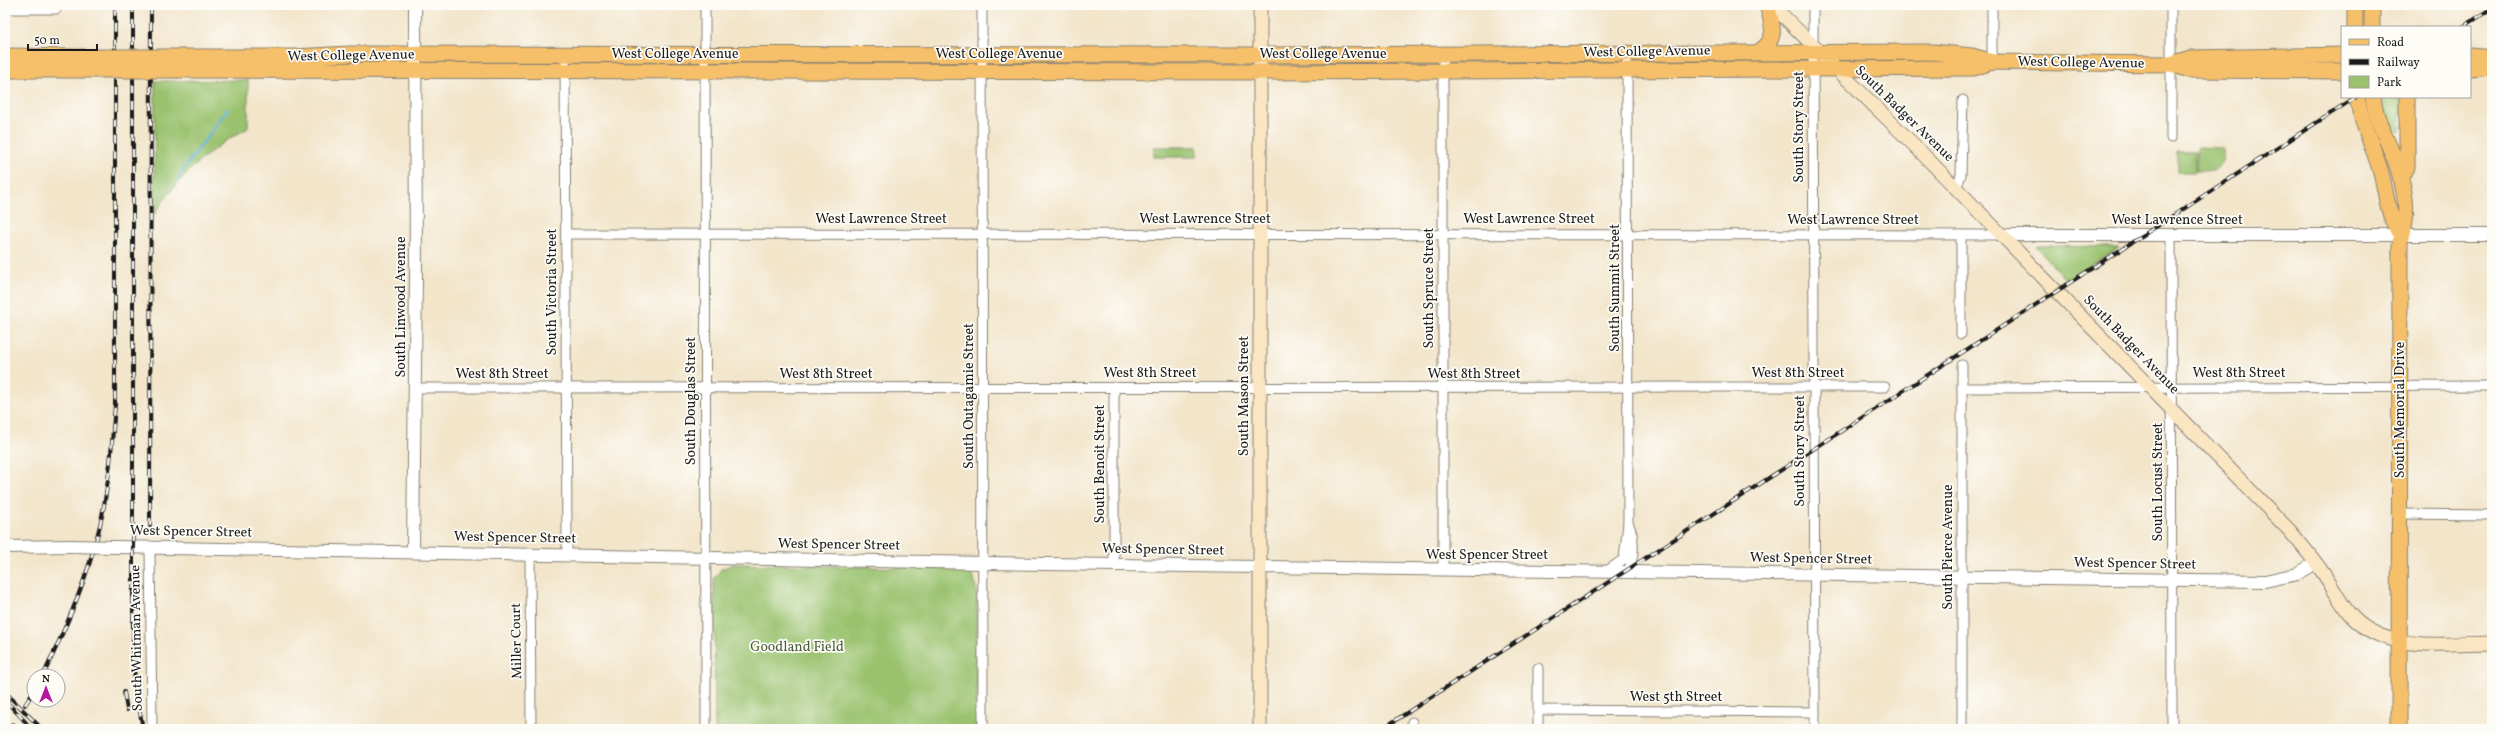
<svg xmlns="http://www.w3.org/2000/svg" width="2497" height="734" font-family="Vollkorn,serif">
	<style>
		.green { fill: #9ac26e; stroke: #5b6f45 }
		.lines { fill: none; stroke-linecap: round; stroke-linejoin: round }
		.stream { stroke: #67b1df; stroke-width: 2.5 }
		.minor-casing { stroke: #878073; stroke-width: 11 }
		.tertiary-casing { stroke: #878073; stroke-width: 14 }
		.secondary-casing { stroke: #878073; stroke-width: 15 }
		.primary-casing { stroke: #878073; stroke-width: 17 }
		.minor { stroke: #fff; stroke-width: 9 }
		.tertiary { stroke: #fff; stroke-width: 12 }
		.secondary { stroke: #fbe6c4; stroke-width: 13 }
		.primary { stroke: #f6c06b; stroke-width: 15 }
		.rail-casing { stroke: #1c1c1c; stroke-width: 4 }
		.rail { stroke: #fdfcf7; stroke-width: 2.5; stroke-dasharray: 8; stroke-linecap: butt }
		.tertiary-bridge-casing { stroke: #878073; stroke-width: 14; stroke-linecap: butt }
		.primary-bridge-casing { stroke: #878073; stroke-width: 17; stroke-linecap: butt }
		.tertiary-bridge { stroke: #fff; stroke-width: 12 }
		.primary-bridge { stroke: #f6c06b; stroke-width: 15 }
		.labels { text-anchor: middle; dominant-baseline: central; stroke-width: 3.5; stroke-linejoin: round; paint-order: stroke }
		.street-label { font-size: 14px; fill: #1c1c1c; stroke: #fdfcf7 }
		.park-label { font-size: 14px; fill: #4e5e3d; stroke: #fdfcf7 }
	</style>
	<rect width="100%" height="100%" fill="#fdfcf7"/>
	<filter id="ink" filterUnits="userSpaceOnUse"><feTurbulence type="fractalNoise" baseFrequency=".025" numOctaves="2"/><feDisplacementMap in="SourceGraphic" scale="8" xChannelSelector="R" yChannelSelector="G"/><feConvolveMatrix kernelMatrix="1 2 1 2 8 2 1 2 1" color-interpolation-filters="sRGB"/></filter>
	<filter id="wash" filterUnits="userSpaceOnUse"><feTurbulence type="fractalNoise" baseFrequency=".012" numOctaves="4" result="noise"/><feDisplacementMap in="SourceGraphic" scale="16" xChannelSelector="R" yChannelSelector="G"/><feGaussianBlur stdDeviation="0.9" result="paint"/><feColorMatrix in="noise" values="0 0 0 0 0 0 0 0 0 0 0 0 0 0 0 0 0 1.4 0 .05"/><feComposite in="paint" operator="in"/></filter>
	<g filter="url(#wash)">
		<rect width="100%" height="100%" fill="#f2e5ca"/>
		<g class="green">
			<polygon points="1695,59 1766,59 1725,63 1675,63 1675,61"/>
			<path d="M248 80V128C208 149 178 177 154 215L155 81Z"/>
			<path d="M2381 97H2401L2400 132C2385 131 2384 109 2381 97Z"/>
			<rect x="1154" y="147" width="43" height="10"/>
			<path d="M2197 147 2223 148C2224 170 2217 171 2196 171Z"/>
			<rect x="2177" y="151" width="18" height="21"/>
			<polygon points="2036,247 2038,246 2119,247 2066,280"/>
			<path d="M734 564 959 569C974 571 975 581 977 593V729H715L714 579 721 569Z"/>
		</g>
		<g class="lines">
			<polyline class="stream" points="178,181 180,174 228,109"/>
		</g>
	</g>
	<g filter="url(#ink)">
		<g class="lines">
			<g class="minor-casing">
				<g id="minor">
					<polyline points="705,5 706,729"/>
					<polyline points="982,5 983,729"/>
					<polyline points="1813,5 1815,729"/>
					<polyline points="1992,5 1992,62"/>
					<polyline points="5,9 56,9"/>
					<polyline points="1443,54 1443,569"/>
					<polyline points="565,55 567,554"/>
					<polyline points="2171,138 2171,5"/>
					<polyline points="1956,189 1961,175 1963,100"/>
					<polyline points="566,234 2001,235"/>
					<polyline points="1961,235 1961,334"/>
					<polyline points="2171,235 2172,729"/>
					<polyline points="1114,387 1114,564"/>
					<polyline points="415,388 1885,387"/>
					<polyline points="1962,388 2492,386"/>
					<polyline points="2400,514 2492,515"/>
					<polyline points="150,546 152,729"/>
					<polyline points="530,553 531,729"/>
					<polyline points="1607,571 1624,559 1628,523 1627,52"/>
					<path d="M1628 571C1635 556 1635 537 1628 523"/>
					<polyline points="1538,710 1815,712"/>
					<polyline points="1412,722 1412,729"/>
					<polyline points="1538,729 1538,668"/>
					<polyline points="1962,729 1962,365"/>
				</g>
			</g>
			<g class="tertiary-casing">
				<g id="tertiary">
					<polyline points="2001,235 2492,235"/>
					<polyline points="5,547 71,546"/>
					<polyline points="115,547 983,563 2265,581 2297,574 2316,563"/>
					<polyline points="413,551 416,276 415,5"/>
				</g>
			</g>
			<g class="secondary-casing">
				<g id="secondary">
					<path d="M1772 5 1914 145 2289 530C2301 544 2313 558 2323 573 2332 586 2339 600 2348 612 2381 654 2445 643 2492 643"/>
					<polyline points="1260,729 1260,5"/>
				</g>
			</g>
			<g class="primary-casing">
				<g id="primary">
					<polyline points="2355,5 2355,27"/>
					<polyline points="2372,27 2372,5"/>
					<path d="M1760 51C1779 38 1772 24 1767 5"/>
					<polyline points="5,56 81,57"/>
					<polyline points="2470,56 2492,58"/>
					<polyline points="179,57 294,57 349,54 1260,55 1932,52 1972,56 1992,62"/>
					<polyline points="2171,64 2191,58 2342,55"/>
					<polyline points="2470,69 2492,67"/>
					<polyline points="5,70 81,70"/>
					<polyline points="179,70 1276,72 1974,68 1992,62 2171,64 2189,70 2342,71"/>
					<path d="M2357 97C2361 124 2374 147 2381 173 2387 195 2387 215 2400 234"/>
					<path d="M2373 97C2376 125 2393 148 2400 175 2404 189 2407 207 2405 221 2404 229 2400 236 2400 245L2399 729"/>
					<polyline points="2400,176 2407,168 2407,97"/>
				</g>
			</g>
			<use href="#minor" class="minor"/>
			<use href="#tertiary" class="tertiary"/>
			<use href="#secondary" class="secondary"/>
			<use href="#primary" class="primary"/>
			<g class="rail-casing">
				<g id="rail">
					<polyline points="133,5 133,641 135,686 143,729"/>
					<polyline points="2463,27 2492,8"/>
					<polyline points="150,526 151,5"/>
					<path d="M43 676C66 627 88 578 100 525 109 486 112 445 115 404V5"/>
					<polyline points="5,692 42,729"/>
					<polyline points="124,692 127,710"/>
					<polyline points="6,701 32,729"/>
					<polyline points="25,705 34,691"/>
					<polyline points="9,729 13,724"/>
					<polyline points="1382,729 2356,97"/>
				</g>
			</g>
			<use href="#rail" class="rail"/>
			<g class="tertiary-bridge-casing">
				<polyline id="tertiary-bridge" points="71,546 115,547"/>
			</g>
			<g class="primary-bridge-casing">
				<g id="primary-bridge">
					<polyline points="81,57 179,57"/>
					<polyline points="81,70 179,70"/>
				</g>
			</g>
			<use href="#tertiary-bridge" class="tertiary-bridge"/>
			<use href="#primary-bridge" class="primary-bridge"/>
		</g>
	</g>
	<g class="labels">
		<g class="street-label">
			<text transform="translate(1647 52) rotate(-1)">West College Avenue</text>
			<text x="675" y="54">West College Avenue</text>
			<text x="999" y="54">West College Avenue</text>
			<text x="1323" y="54">West College Avenue</text>
			<text transform="translate(351 56) rotate(-1)">West College Avenue</text>
			<text transform="translate(2081 63) rotate(1)">West College Avenue</text>
			<text transform="translate(1904 114) rotate(44)">South Badger Avenue</text>
			<text transform="translate(1799 127) rotate(-90)">South Story Street</text>
			<text x="881" y="219">West Lawrence Street</text>
			<text x="1205" y="219">West Lawrence Street</text>
			<text x="1529" y="219">West Lawrence Street</text>
			<text x="1853" y="220">West Lawrence Street</text>
			<text x="2177" y="220">West Lawrence Street</text>
			<text transform="translate(1429 288) rotate(-90)">South Spruce Street</text>
			<text transform="translate(1615 288) rotate(-90)">South Summit Street</text>
			<text transform="translate(552 292) rotate(-90)">South Victoria Street</text>
			<text transform="translate(401 307) rotate(-90)">South Linwood Avenue</text>
			<text transform="translate(2131 345) rotate(46)">South Badger Avenue</text>
			<text x="1150" y="373">West 8th Street</text>
			<text x="1798" y="373">West 8th Street</text>
			<text x="2239" y="373">West 8th Street</text>
			<text x="502" y="374">West 8th Street</text>
			<text x="826" y="374">West 8th Street</text>
			<text x="1474" y="374">West 8th Street</text>
			<text transform="translate(969 396) rotate(-90)">South Outagamie Street</text>
			<text transform="translate(1244 396) rotate(-90)">South Mason Street</text>
			<text transform="translate(691 401) rotate(-90)">South Douglas Street</text>
			<text transform="translate(2400 410) rotate(-90)">South Memorial Drive</text>
			<text transform="translate(1800 451) rotate(-90)">South Story Street</text>
			<text transform="translate(1100 464) rotate(-90)">South Benoit Street</text>
			<text transform="translate(2158 482) rotate(-90)">South Locust Street</text>
			<text transform="translate(191 532) rotate(1)">West Spencer Street</text>
			<text transform="translate(515 538) rotate(1)">West Spencer Street</text>
			<text transform="translate(839 545) rotate(1)">West Spencer Street</text>
			<text transform="translate(1948 547) rotate(-90)">South Pierce Avenue</text>
			<text transform="translate(1163 550) rotate(1)">West Spencer Street</text>
			<text x="1487" y="555">West Spencer Street</text>
			<text transform="translate(1811 559) rotate(1)">West Spencer Street</text>
			<text transform="translate(2135 564) rotate(1)">West Spencer Street</text>
			<text transform="translate(137 638) rotate(-91)">South Whitman Avenue</text>
			<text transform="translate(517 641) rotate(-91)">Miller Court</text>
			<text x="1676" y="697">West 5th Street</text>
		</g>
		<g class="park-label">
			<text x="797" y="647">Goodland Field</text>
		</g>
	</g>
	<rect width="2497" height="734" fill="none" stroke="#fdfcf7" stroke-width="20"/>
	<rect x="2341" y="26" width="130" height="72" fill="#fdfcf7" stroke="#a3a29f"/>
	<rect x="2349" y="39" width="20" height="6" fill="#f6c06b" stroke="#a3a29f"/>
	<text x="2377" y="46" font-size="12" fill="#1c1c1c">Road</text>
	<rect x="2349" y="59" width="20" height="6" fill="#1c1c1c" stroke="#a3a29f"/>
	<text x="2377" y="66" font-size="12" fill="#1c1c1c">Railway</text>
	<rect x="2349" y="76" width="20" height="12" fill="#9ac26e" stroke="#a3a29f"/>
	<text x="2377" y="86" font-size="12" fill="#1c1c1c">Park</text>
	<g transform="translate(46 688)"><circle r="19" fill="#fdfcf7" stroke="#a3a29f"/>
	<path d="M0-3L7 15L0 10L-7 15Z" fill="#b5179e"/>
	<text y="-6" font-size="11" font-weight="bold" text-anchor="middle" fill="#1c1c1c">N</text>
	</g>
	<path d="M28 44v6h69v-6" fill="none" stroke="#1c1c1c" stroke-width="2"/>
	<text x="34" y="44" font-size="12" fill="#1c1c1c" stroke="#fdfcf7" stroke-width="3" paint-order="stroke">50 m</text>
</svg>
